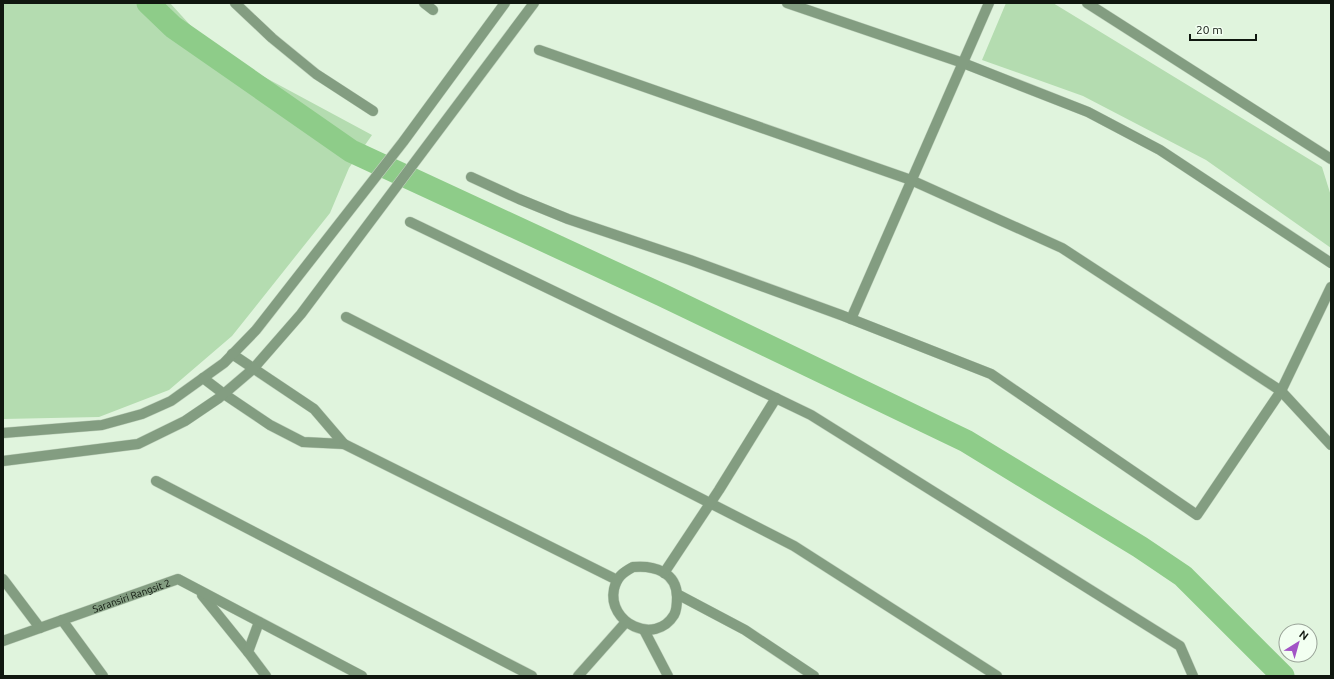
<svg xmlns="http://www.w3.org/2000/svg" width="1334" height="679" font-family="Ubuntu,sans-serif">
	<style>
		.green { fill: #b4dcb0 }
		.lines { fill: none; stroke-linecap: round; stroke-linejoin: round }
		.canal { stroke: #8ecc89; stroke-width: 23 }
		.minor-casing { stroke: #bfd1bc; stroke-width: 11 }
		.minor { stroke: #839d81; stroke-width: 10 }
		.labels { text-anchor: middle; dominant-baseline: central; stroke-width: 4; stroke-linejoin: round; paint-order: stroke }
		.street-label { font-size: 10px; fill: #10170f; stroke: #f2fff1 }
	</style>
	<rect width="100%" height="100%" fill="#e0f4dd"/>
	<g class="green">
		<polygon points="3,3 170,3 212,49 372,135 349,168 330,213 232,336 169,390 99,417 3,419"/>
		<polygon points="1006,3 1053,3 1322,167 1331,196 1331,248 1206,160 1083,96 982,60"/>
	</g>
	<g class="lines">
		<polyline class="canal" points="148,3 173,27 351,151 662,295 966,441 1140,547 1183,576 1283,676"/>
		<g class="minor-casing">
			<g id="minor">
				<polyline points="235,3 272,38 316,74 373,111"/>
				<polyline points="424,3 433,10"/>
				<polyline points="787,3 963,63 1088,112 1160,150 1331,263"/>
				<polyline points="1087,3 1331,159"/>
				<polyline points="539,50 911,180 1062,248 1281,391 1331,445"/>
				<polyline points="471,177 519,199 568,219 690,260 841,315 991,374 1197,515 1281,391 1331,287"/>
				<polyline points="410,222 811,415 1180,646 1193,676"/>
				<polyline points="346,317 794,546 997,676"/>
				<polyline points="851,319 989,3"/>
				<polyline points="203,378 224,394 270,425 303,442 344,444 314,409 232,354"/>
				<polyline points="3,433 102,425 142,414 171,401 224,363 256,330 403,142 505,3"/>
				<polyline points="344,444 617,580"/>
				<polyline points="3,461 138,444 185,421 219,398 253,369 301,314 534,3"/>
				<polyline points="156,481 532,676"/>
				<path d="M633 567C654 565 677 572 677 597 677 603 677 610 674 615 655 646 607 623 614 589 617 577 622 573 633 567Z"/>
				<polyline points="664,573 719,490 776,398"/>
				<polyline points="3,579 40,628"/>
				<polyline points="677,594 745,630 814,676"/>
				<polyline points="202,595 248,652"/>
				<polyline points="62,620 103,676"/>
				<polyline points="259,622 248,652 266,676"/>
				<polyline points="644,630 668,676"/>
				<path id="s1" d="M3 641 178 579 362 676"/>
				<polyline points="578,676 626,622"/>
			</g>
		</g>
		<use href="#minor" class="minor"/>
	</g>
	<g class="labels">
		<g class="street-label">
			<text stroke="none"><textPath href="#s1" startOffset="136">Saransiri Rangsit 2</textPath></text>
		</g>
	</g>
	<rect width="1334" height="679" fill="none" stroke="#10170f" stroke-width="8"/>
	<g transform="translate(1298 643) rotate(37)"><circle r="19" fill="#f2fff1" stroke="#98a297"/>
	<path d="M0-3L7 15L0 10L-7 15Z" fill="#a254c6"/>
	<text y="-6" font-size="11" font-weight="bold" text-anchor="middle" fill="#10170f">N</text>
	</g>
	<path d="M1190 34v6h66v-6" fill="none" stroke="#10170f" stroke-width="2"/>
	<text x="1196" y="34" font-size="12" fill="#10170f" stroke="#f2fff1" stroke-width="3" paint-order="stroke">20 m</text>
</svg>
